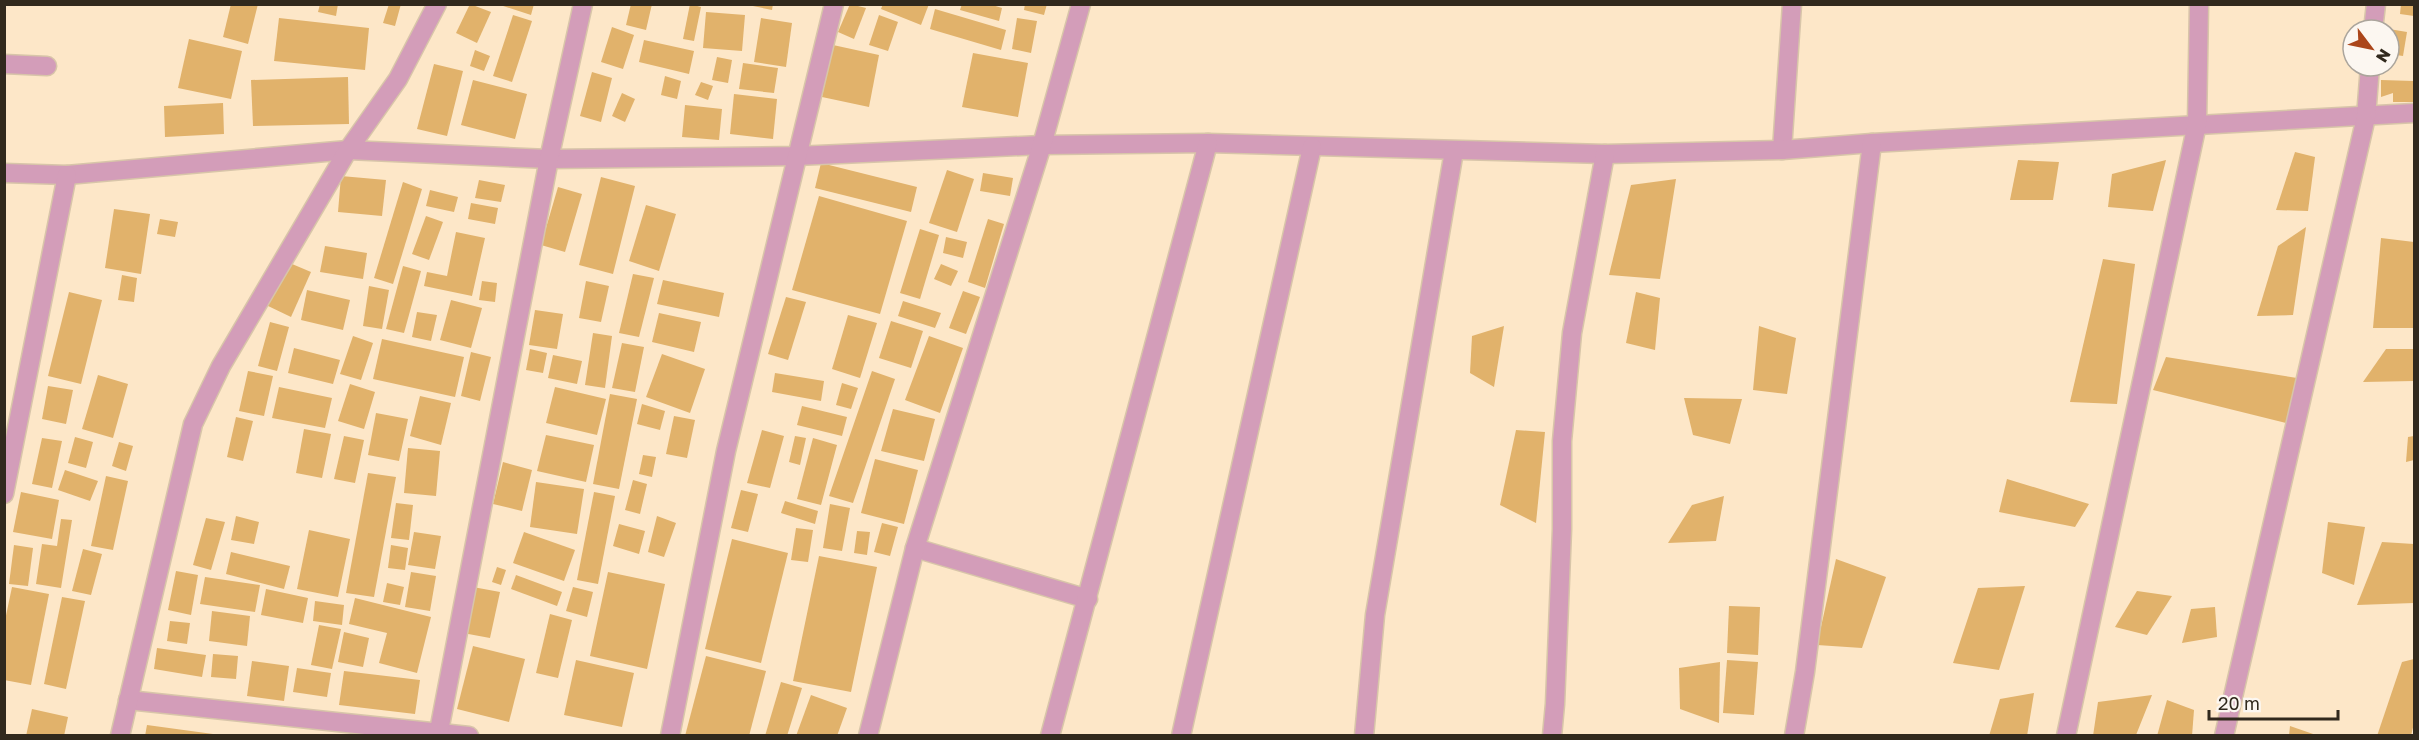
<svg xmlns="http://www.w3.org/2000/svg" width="2419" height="740" font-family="'Golos Text',sans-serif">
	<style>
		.building { fill: #e1b26b }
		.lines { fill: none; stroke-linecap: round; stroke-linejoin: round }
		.minor-casing { stroke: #d8c5a9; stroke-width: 21 }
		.minor { stroke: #d39db9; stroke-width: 18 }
	</style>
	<rect width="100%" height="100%" fill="#fde7c8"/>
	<g class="building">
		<polygon points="231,4 258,4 248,44 223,37"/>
		<polygon points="320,4 338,4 336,16 318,12"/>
		<polygon points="389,4 401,4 395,26 383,23"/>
		<polygon points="470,4 491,12 477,43 456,33"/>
		<polygon points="497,4 534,4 531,15"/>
		<polygon points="631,4 652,4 646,30 626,25"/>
		<polygon points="690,4 701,7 694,41 683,39"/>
		<polygon points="743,4 773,4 772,10"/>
		<polygon points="850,4 866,8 854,39 838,32"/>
		<polygon points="883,4 929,4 921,25 881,9"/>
		<polygon points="962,4 989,4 1002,8 999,21 960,10"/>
		<polygon points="1025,4 1047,4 1044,15 1024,10"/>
		<polygon points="2401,4 2414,4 2414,16 2400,14"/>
		<polygon points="935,9 1006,30 1001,50 930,29"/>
		<polygon points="706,12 745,15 742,51 703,48"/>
		<polygon points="513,15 532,21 512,82 493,76"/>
		<polygon points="879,15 898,22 888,51 869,45"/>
		<polygon points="279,18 369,28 365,70 274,61"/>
		<polygon points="761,18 792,23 786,67 754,62"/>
		<polygon points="1017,18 1037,21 1031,53 1012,49"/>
		<polygon points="612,27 634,35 623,69 601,62"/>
		<polygon points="2389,29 2407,32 2403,56 2389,54"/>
		<polygon points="189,39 242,51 231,99 178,88"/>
		<polygon points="644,40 694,51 689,74 639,62"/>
		<polygon points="833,45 879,55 869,107 822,97"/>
		<polygon points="475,50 490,56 484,71 470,66"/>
		<polygon points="973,53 1028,63 1018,117 962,107"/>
		<polygon points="717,57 732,60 728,83 712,80"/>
		<polygon points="743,63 778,68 774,93 739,89"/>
		<polygon points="434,64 463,71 447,136 417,129"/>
		<polygon points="592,72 612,78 601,122 580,116"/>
		<polygon points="665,76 681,81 677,99 661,95"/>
		<polygon points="348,77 349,124 253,126 251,80"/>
		<polygon points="473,80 527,94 515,139 461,125"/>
		<polygon points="2381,80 2414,81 2414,102 2393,102 2393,93 2381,97"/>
		<polygon points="701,82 713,86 708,100 695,95"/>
		<polygon points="622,93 635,99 625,122 612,116"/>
		<polygon points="734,94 777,99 773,139 730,134"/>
		<polygon points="223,103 224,134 165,137 164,106"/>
		<polygon points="685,105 722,109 719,140 682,137"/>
		<polygon points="2295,152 2315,157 2308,211 2276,210"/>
		<polygon points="2018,160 2059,162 2053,200 2010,200"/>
		<polygon points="2166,160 2153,211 2108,207 2112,174"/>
		<polygon points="821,163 917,187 911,212 815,188"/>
		<polygon points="947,170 974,179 957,232 929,223"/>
		<polygon points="983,173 1013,178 1010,196 980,191"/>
		<polygon points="341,176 386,180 382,216 338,212"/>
		<polygon points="601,177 635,186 613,274 579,265"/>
		<polygon points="1676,179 1660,279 1609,275 1631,185"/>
		<polygon points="479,180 505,185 501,202 475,198"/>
		<polygon points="403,182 422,189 393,284 374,278"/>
		<polygon points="558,187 582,194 565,252 541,245"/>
		<polygon points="430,190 458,197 454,212 426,206"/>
		<polygon points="819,196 907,221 880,314 792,290"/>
		<polygon points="471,203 498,208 495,224 468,219"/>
		<polygon points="646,205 676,214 659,271 629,261"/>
		<polygon points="114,209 150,214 141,274 105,268"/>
		<polygon points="426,216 443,222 429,260 412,254"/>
		<polygon points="160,219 178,222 175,237 157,234"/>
		<polygon points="988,219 1004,224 985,288 968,282"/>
		<polygon points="2306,227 2293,315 2257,316 2278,246"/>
		<polygon points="920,229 939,235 920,299 900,293"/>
		<polygon points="456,232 485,238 472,296 424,286 427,272 447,276"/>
		<polygon points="946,237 967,242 963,258 943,253"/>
		<polygon points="2381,238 2414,242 2414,328 2373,328"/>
		<polygon points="325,246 367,253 363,279 320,272"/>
		<polygon points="2103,259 2135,264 2117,404 2070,402"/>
		<polygon points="285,261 311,272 291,317 266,305"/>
		<polygon points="941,264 958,271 951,286 934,279"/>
		<polygon points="403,266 421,271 404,333 386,329"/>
		<polygon points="633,274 654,278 639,337 619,333"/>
		<polygon points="122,275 137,278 134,302 118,300"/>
		<polygon points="663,280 724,293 719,317 657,304"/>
		<polygon points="482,281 497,283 495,302 479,300"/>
		<polygon points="586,281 609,286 601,322 579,318"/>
		<polygon points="369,286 389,290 382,329 363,326"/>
		<polygon points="307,290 350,300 343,330 301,320"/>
		<polygon points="963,291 980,297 966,334 949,328"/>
		<polygon points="69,292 102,300 81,384 48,376"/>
		<polygon points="1636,292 1660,298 1655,350 1626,343"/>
		<polygon points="786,297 806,302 788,360 768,354"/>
		<polygon points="451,300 482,308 471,348 440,340"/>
		<polygon points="903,301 941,313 935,328 898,316"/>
		<polygon points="535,310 563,314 557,349 529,345"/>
		<polygon points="417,312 437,315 431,341 412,337"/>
		<polygon points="659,313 701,322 694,352 652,342"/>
		<polygon points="848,315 877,323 860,378 832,369"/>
		<polygon points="891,321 923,331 911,368 879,358"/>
		<polygon points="270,322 289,327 277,371 258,366"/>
		<polygon points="1504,326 1494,387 1470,373 1472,336"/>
		<polygon points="1759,326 1796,338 1787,394 1753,390"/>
		<polygon points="593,333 612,336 605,388 585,385"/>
		<polygon points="353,336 373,343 361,380 340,374"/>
		<polygon points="929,336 963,348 940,413 905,400"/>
		<polygon points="382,339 464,357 455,397 373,379"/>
		<polygon points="622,343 644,347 635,392 612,388"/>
		<polygon points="294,348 340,360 333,384 288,373"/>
		<polygon points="530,349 547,353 543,373 526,370"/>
		<polygon points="2386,349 2414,349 2414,381 2363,382"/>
		<polygon points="471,352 491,357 480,401 461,396"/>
		<polygon points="662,354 705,369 690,413 646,397"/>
		<polygon points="553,355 582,361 577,384 548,378"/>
		<polygon points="2166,357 2297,378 2286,423 2153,390"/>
		<polygon points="248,371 273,376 264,416 239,411"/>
		<polygon points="872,371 895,379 853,503 829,496"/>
		<polygon points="775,373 824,381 821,401 772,392"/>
		<polygon points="98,375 128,384 113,438 82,429"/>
		<polygon points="842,383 858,388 851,409 836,405"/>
		<polygon points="350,384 375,392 364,429 338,421"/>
		<polygon points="48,386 73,390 66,424 42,419"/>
		<polygon points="279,387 332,398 325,428 272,418"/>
		<polygon points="555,387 606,399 597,435 546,423"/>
		<polygon points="610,394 637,399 619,489 593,484"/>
		<polygon points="420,396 451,403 441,445 410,436"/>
		<polygon points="1684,398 1742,399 1730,444 1693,435"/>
		<polygon points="642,404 665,411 660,430 637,424"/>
		<polygon points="802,406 847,417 842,436 797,425"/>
		<polygon points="893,409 935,419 924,461 881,451"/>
		<polygon points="376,413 408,419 399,461 368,455"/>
		<polygon points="674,416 695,420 687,458 666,454"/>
		<polygon points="236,417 253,421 243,461 227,457"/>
		<polygon points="304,429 331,434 322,478 296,473"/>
		<polygon points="762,430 784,436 770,488 747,483"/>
		<polygon points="1516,430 1545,432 1536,523 1500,505"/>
		<polygon points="546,435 594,445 586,482 537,471"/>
		<polygon points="344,436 364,440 355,483 334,479"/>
		<polygon points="795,436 806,438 800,465 789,462"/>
		<polygon points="2414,436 2414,460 2406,462 2408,437"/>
		<polygon points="75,437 93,442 86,468 68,463"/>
		<polygon points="42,438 62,441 52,488 32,484"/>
		<polygon points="813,438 837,445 821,505 797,499"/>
		<polygon points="119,442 133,446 126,471 112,466"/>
		<polygon points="408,448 440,451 436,496 404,493"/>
		<polygon points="643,455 656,457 652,477 639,474"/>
		<polygon points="875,459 918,470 904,524 861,513"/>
		<polygon points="503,462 532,470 522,511 493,504"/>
		<polygon points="65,470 98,481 90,501 58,490"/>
		<polygon points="368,473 396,477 374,597 346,593"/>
		<polygon points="106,476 128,481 113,550 91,546"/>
		<polygon points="2007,479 2089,504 2075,527 1999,512"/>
		<polygon points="633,480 647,484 640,514 625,510"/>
		<polygon points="536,482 584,489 577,534 530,527"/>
		<polygon points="741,490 758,494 748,532 731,528"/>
		<polygon points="21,492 59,500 52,539 13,532"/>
		<polygon points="594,492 615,496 598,584 577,580"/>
		<polygon points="1724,496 1716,541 1668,543 1692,505"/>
		<polygon points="785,501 818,511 815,524 781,513"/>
		<polygon points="396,503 413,505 409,540 391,538"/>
		<polygon points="830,504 850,508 842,551 823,548"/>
		<polygon points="236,516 259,522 254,544 231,540"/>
		<polygon points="657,516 676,523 664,557 648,552"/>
		<polygon points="206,518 225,522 211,570 193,565"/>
		<polygon points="61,519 72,520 61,588 36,584 42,544 57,546"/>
		<polygon points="2328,522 2365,527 2354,585 2322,573"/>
		<polygon points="882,523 898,527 890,556 874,552"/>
		<polygon points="619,524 645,531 639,554 613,546"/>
		<polygon points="796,528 813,530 808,562 791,560"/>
		<polygon points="309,530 350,539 338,597 297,589"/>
		<polygon points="857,531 870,532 867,555 854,553"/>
		<polygon points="414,532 441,536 435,569 408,565"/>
		<polygon points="524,532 575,550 564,581 513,563"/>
		<polygon points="732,539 788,553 761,663 705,649"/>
		<polygon points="2382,542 2414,544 2414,603 2357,605"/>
		<polygon points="14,545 33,548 28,586 9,584"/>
		<polygon points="391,545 408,548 405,570 388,568"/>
		<polygon points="83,549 102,554 91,595 72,591"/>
		<polygon points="231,552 290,566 284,589 226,574"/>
		<polygon points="819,556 877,567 851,692 793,681"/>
		<polygon points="1836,559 1886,577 1862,648 1817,645"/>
		<polygon points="497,567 506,570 501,585 492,582"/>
		<polygon points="176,571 198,575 191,615 168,610"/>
		<polygon points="411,572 436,576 430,611 405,607"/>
		<polygon points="608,572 665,584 647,669 590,656"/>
		<polygon points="516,575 562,592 557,606 511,589"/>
		<polygon points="205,577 260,585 255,612 200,604"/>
		<polygon points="387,583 404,587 400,605 383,602"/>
		<polygon points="2025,586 1999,670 1953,663 1978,588"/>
		<polygon points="12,587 49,594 31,685 4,680 4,625"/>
		<polygon points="473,587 500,592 490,638 463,633"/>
		<polygon points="573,587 593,592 587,617 566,611"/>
		<polygon points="266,589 308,598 303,623 261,615"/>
		<polygon points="2137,591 2172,596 2147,635 2115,627"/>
		<polygon points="62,597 85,601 66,689 44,684"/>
		<polygon points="355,598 431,617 417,673 379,663 387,633 349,624"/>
		<polygon points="315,601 344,605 342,625 313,621"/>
		<polygon points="1729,606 1760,607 1758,655 1727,653"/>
		<polygon points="2215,607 2217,637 2182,643 2191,609"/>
		<polygon points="212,611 250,616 247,646 209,641"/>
		<polygon points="550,614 572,620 558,678 536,673"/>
		<polygon points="170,621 190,623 187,644 167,641"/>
		<polygon points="319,625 341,629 332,669 311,665"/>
		<polygon points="344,632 369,638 363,667 338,662"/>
		<polygon points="473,646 525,659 509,722 457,709"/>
		<polygon points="157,648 206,655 202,677 154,669"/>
		<polygon points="213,654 238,656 236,679 211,677"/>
		<polygon points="706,656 766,671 749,736 685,736"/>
		<polygon points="2414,659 2414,723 2411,736 2377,736 2402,662"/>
		<polygon points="576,660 634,673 622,727 564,715"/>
		<polygon points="1727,660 1758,662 1754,715 1723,713"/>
		<polygon points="252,661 289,666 284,701 247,696"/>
		<polygon points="1720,662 1719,723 1680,709 1679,668"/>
		<polygon points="297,668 331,673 327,697 293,692"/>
		<polygon points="344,671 420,680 415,714 339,705"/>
		<polygon points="781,682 802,688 787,736 765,736"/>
		<polygon points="2034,693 2027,736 1989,736 2000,699"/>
		<polygon points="811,695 847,708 837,736 796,736"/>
		<polygon points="2152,695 2136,735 2093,736 2098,702"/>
		<polygon points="2167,700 2194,710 2192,736 2157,736"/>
		<polygon points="32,709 68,717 64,736 26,736"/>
		<polygon points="147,725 213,734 213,736 145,736"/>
		<polygon points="2290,726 2316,735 2316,736 2289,736"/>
	</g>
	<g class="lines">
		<g class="minor-casing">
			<g id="minor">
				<polyline points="2373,30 2376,4"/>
				<polyline points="4,64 47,66"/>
				<polyline points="1782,150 1792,4"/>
				<polyline points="4,173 67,175 348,150 549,159 796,156 1042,145 1208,143 1605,154 1782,150 1872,143 2414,113"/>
				<polyline points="4,494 67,175"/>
				<polyline points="915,548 1088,599"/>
				<polyline points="128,700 469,736"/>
				<polyline points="120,736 193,424 221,366 348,150 398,79 437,4"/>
				<polyline points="438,736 549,159 583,4"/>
				<polyline points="670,736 726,451 834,4"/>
				<polyline points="868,736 915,548 1042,145 1081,4"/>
				<polyline points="1050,736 1208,143"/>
				<polyline points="1181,736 1312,147"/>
				<polyline points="1364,736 1375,615 1454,151"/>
				<polyline points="1552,736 1555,704 1562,529 1562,441 1572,333 1605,154"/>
				<polyline points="1794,736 1805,672 1872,143"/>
				<polyline points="2066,736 2197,124 2199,4"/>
				<polyline points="2224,736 2366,117 2370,66"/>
			</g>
		</g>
		<use href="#minor" class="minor"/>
	</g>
	<rect width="2419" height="740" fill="none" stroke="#31291d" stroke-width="12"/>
	<g transform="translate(2371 48) rotate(122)"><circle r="28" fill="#fcf7f1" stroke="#aba59c" stroke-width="1.5"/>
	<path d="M0-4.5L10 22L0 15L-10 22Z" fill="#ab461a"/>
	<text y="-9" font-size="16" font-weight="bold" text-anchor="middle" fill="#31291d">N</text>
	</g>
	<path d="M2209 710v9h129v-9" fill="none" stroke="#31291d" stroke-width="3"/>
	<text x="2218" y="710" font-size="18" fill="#31291d" stroke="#fcf7f1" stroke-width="4.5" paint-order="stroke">20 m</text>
</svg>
